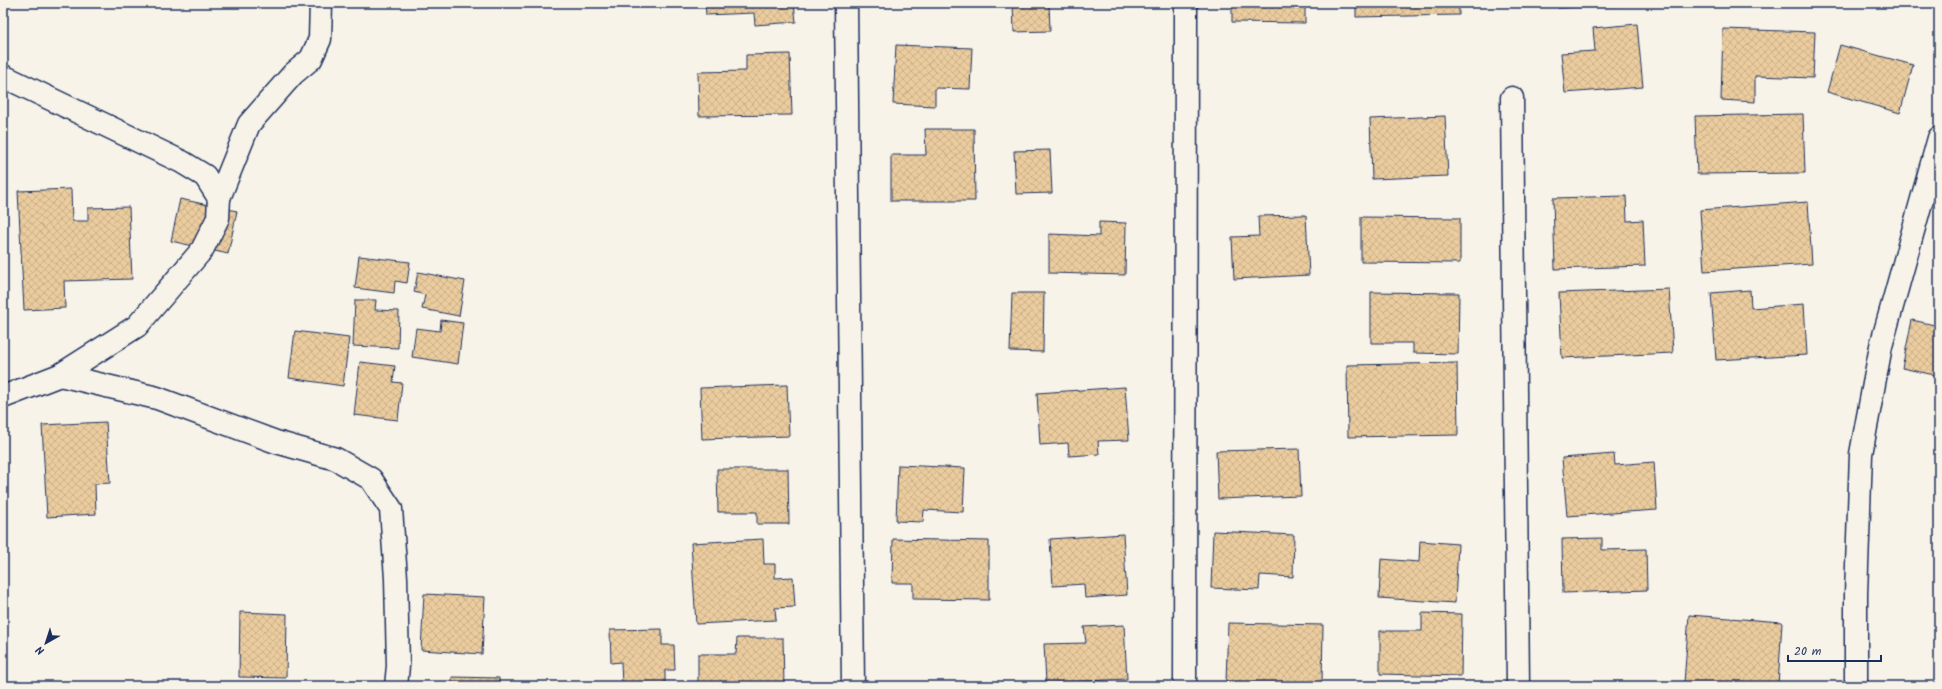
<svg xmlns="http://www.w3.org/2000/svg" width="1942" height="689" font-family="Kalam,sans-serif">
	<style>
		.building { fill: url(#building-cross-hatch); stroke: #1b2f5e }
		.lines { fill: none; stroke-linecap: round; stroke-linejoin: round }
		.minor-casing { stroke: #1b2f5e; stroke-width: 25 }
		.minor { stroke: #f7f3e8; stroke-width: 22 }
	</style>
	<defs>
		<pattern id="building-cross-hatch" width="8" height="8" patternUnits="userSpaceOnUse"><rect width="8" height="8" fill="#ebcc9e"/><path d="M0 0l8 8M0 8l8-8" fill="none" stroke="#c9b08a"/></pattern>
	</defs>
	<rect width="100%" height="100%" fill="#f7f3e8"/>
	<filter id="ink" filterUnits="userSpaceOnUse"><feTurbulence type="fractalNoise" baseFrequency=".025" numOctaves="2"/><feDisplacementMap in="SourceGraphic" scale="8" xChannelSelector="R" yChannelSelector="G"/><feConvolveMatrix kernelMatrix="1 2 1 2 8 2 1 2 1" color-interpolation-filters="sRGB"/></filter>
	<g filter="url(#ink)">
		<g class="building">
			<polygon points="705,3 794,3 796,22 755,25 754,13 706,15"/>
			<polygon points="1013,3 1049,3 1050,31 1014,32"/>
			<polygon points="1232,3 1305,3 1305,23 1232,22"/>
			<polygon points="1356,3 1459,3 1459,15 1356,17"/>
			<polygon points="1558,3 1639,3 1639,5 1558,8"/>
			<polygon points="1637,24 1643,87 1565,93 1561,53 1595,51 1593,28"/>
			<polygon points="1723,29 1815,32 1813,78 1755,76 1755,102 1721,100"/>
			<polygon points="896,45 972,48 970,89 935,88 935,106 893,104"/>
			<polygon points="1840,45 1913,65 1900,113 1827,92"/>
			<polygon points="790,54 792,115 699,116 698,72 746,71 746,55"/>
			<polygon points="1803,114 1805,173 1697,174 1695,116"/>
			<polygon points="1445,116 1448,176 1372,179 1370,119"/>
			<polygon points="925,129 974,129 975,201 891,201 891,155 926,155"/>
			<polygon points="1050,150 1052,193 1016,194 1014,151"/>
			<polygon points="71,189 72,221 88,221 88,208 129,207 132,279 64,281 65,308 24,310 18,191"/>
			<polygon points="1626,196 1627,221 1643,220 1645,266 1555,269 1553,198"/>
			<polygon points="180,199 237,211 228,254 171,241"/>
			<polygon points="1808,202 1812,264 1704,271 1700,210"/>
			<polygon points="1306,215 1309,275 1234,279 1232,237 1259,236 1258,216"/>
			<polygon points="1361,217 1460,218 1460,263 1361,262"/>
			<polygon points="1099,222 1126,223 1125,275 1049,273 1049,234 1099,236"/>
			<polygon points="359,256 410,262 407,283 395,281 394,293 355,288"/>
			<polygon points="418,272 465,281 459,316 422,309 425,295 414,292"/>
			<polygon points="1669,289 1673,353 1562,358 1559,293"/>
			<polygon points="1750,290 1751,308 1804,304 1807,355 1716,360 1711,293"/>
			<polygon points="1371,292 1459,293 1458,354 1413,353 1413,343 1371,343"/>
			<polygon points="1012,293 1044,293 1043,352 1010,351"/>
			<polygon points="355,300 376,300 375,310 399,311 398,348 353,346"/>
			<polygon points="441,320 463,323 458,364 412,357 416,328 440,331"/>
			<polygon points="1912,320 1939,326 1939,376 1902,368"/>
			<polygon points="295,331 349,338 343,386 289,378"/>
			<polygon points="360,362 395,366 393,382 402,383 398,420 354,415"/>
			<polygon points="1457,363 1458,435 1348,437 1347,365"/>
			<polygon points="787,385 789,436 702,439 700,388"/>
			<polygon points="1125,387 1129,440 1098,441 1099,454 1069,456 1068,443 1040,445 1037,393"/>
			<polygon points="106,422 110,483 95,484 96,514 47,517 42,425"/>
			<polygon points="1299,449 1301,496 1218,499 1216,451"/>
			<polygon points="1614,454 1615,465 1654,462 1657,510 1567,516 1562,458"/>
			<polygon points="898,465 965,468 963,512 924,510 923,522 896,521"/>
			<polygon points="717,469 788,469 789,524 757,524 757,512 718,512"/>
			<polygon points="1213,531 1294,535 1293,577 1260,575 1259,590 1211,588"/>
			<polygon points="1123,534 1127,595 1085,598 1084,584 1053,586 1050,539"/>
			<polygon points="1602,538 1602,550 1646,549 1647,590 1563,593 1562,539"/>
			<polygon points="763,539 764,564 775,564 775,578 793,577 795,607 775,608 776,620 696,624 691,543"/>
			<polygon points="893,539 989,541 989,600 913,599 913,583 892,583"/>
			<polygon points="1420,541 1458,544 1455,603 1379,598 1381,559 1419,562"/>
			<polygon points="424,594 485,597 482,654 421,650"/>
			<polygon points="240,612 287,614 286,678 239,677"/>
			<polygon points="1422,613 1462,614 1461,676 1380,674 1380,631 1422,631"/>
			<polygon points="1689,615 1782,622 1778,686 1718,686 1684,683"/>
			<polygon points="1228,623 1323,625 1322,684 1226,682"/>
			<polygon points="1124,625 1127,679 1046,683 1044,644 1086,643 1084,627"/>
			<polygon points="662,629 662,645 674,645 675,670 665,670 665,686 622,686 621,662 611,663 610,630"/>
			<polygon points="737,638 783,638 784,686 698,686 698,654 736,654"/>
			<polygon points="452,677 499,678 499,686 452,686"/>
			<polygon points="343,684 343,686 311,686"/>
		</g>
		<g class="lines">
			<g class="minor-casing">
				<g id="minor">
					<polyline points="846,3 853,686"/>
					<polyline points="3,76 182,162 205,176 219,198"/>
					<polyline points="1512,98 1518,686"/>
					<polyline points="60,375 157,398 276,442 336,459 371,479 391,509 396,578 398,666 396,686"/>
					<polyline points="3,397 60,375 137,326 202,250 218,218 219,198 249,124 293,74 311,59 320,39 321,3"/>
					<polyline points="1185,686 1186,3"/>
					<polyline points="1856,686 1856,594 1861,454 1881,346 1939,138"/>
				</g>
			</g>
			<use href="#minor" class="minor"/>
		</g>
	</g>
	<rect width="1942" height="689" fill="none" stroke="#f7f3e8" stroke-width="16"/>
	<rect x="8" y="8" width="1926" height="673" fill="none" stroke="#1b2f5e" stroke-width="1.5" filter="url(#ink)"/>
	<g transform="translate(46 643) rotate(219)" stroke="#f7f3e8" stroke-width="3" paint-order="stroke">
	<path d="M0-3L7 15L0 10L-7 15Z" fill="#1b2f5e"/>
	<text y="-6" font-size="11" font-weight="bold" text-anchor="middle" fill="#1b2f5e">N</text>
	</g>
	<path d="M1788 655v6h93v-6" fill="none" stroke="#1b2f5e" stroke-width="2"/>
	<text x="1794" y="655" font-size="12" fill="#1b2f5e" stroke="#f7f3e8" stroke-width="3" paint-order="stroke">20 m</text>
</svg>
